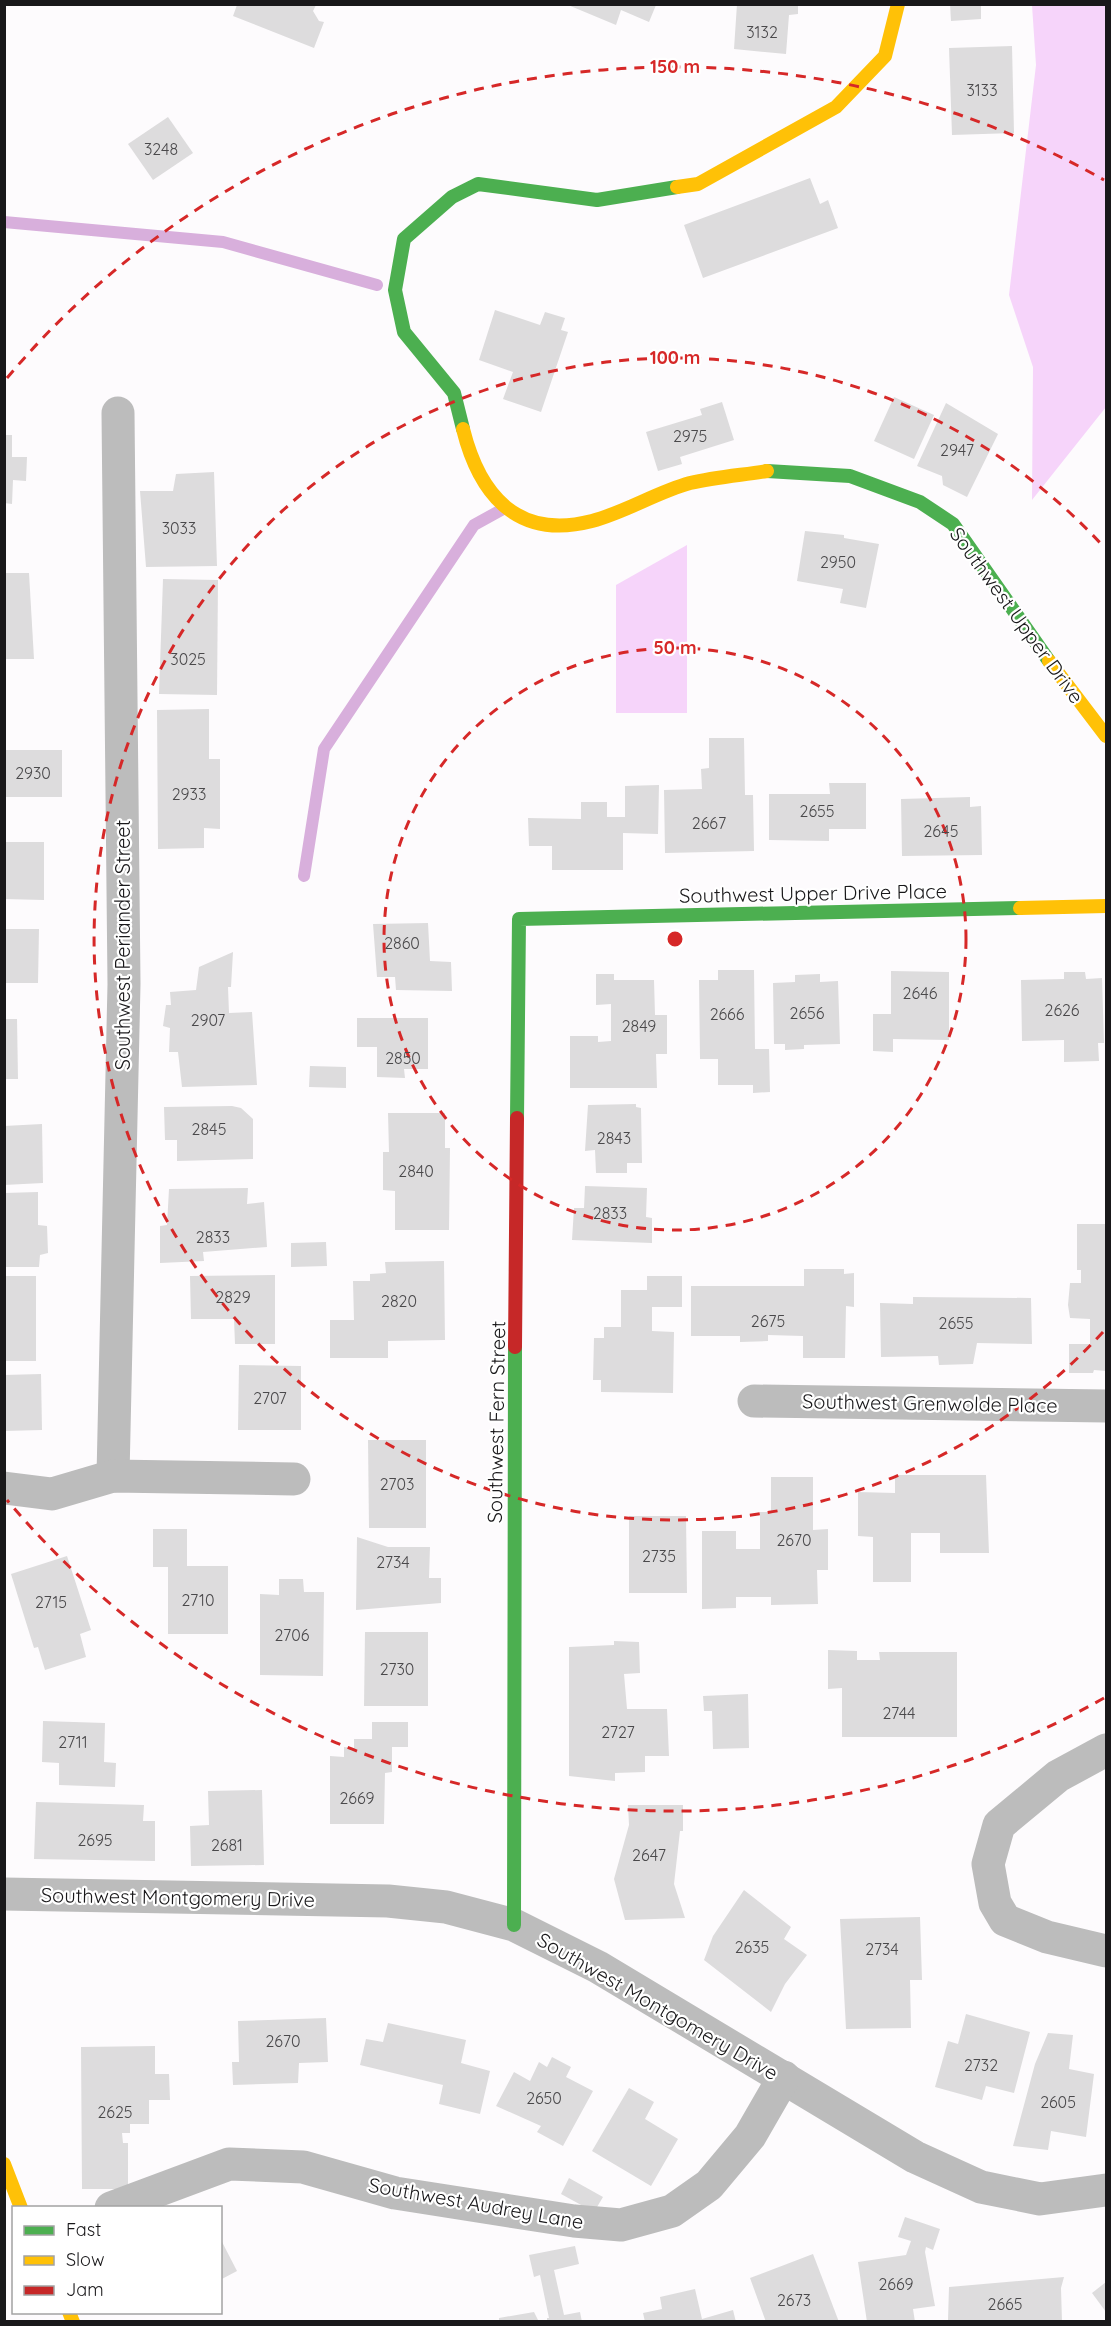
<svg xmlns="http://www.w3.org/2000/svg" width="1111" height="2326" font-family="Quicksand,sans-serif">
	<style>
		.forest { fill: #f6d4fa }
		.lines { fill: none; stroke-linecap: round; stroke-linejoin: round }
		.stream { stroke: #d8afdc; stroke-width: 12 }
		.building { fill: #dddcdd }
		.street { stroke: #bcbcbc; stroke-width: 33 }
		.fast { stroke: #4caf50; stroke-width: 14 }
		.slow { stroke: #ffc107; stroke-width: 14 }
		.jam { stroke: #c62828; stroke-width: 14 }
		.ring { fill: none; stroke: #d62828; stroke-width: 3; stroke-dasharray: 10 8 }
		.labels { text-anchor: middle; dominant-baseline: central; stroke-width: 4.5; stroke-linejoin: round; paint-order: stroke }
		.number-label { font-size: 16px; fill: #4a494b }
		.street-label { font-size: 20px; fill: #19181a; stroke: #fff }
		.centre { fill: #d62828; stroke: #fff; stroke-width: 3 }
		.ring-label { font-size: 18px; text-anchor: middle; font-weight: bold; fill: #d62828; stroke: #fff; stroke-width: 4.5; stroke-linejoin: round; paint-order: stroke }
	</style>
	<rect width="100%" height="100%" fill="#fdfbfd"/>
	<g class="forest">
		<polygon points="1032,5 1106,5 1106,407 1032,500 1033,367 1009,295 1036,65"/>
		<polygon points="687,545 687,713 616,713 616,585"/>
	</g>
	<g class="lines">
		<g class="stream">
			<polyline points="4,222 223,242 377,285"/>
			<polyline points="304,876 324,749 474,525 503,509"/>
		</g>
	</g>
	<g class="building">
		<polygon points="737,4 798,4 798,14 789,15 786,54 734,49"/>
		<polygon points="950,4 981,4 981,19 951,21"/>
		<polygon points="237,5 316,5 313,11 319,21 324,22 314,48 233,16"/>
		<polygon points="568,5 656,5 649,22 621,10 616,25"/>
		<polygon points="1012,46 1014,133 952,135 949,48"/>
		<polygon points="168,117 193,153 153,180 128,144"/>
		<polygon points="810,178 820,204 828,200 838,228 703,278 684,225"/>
		<polygon points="495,310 540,325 545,312 565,318 561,330 568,332 541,412 503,399 513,372 479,360"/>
		<polygon points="894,397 934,415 914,459 874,441"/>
		<polygon points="722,402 734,440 680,457 682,464 658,471 646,432 702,415 700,409"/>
		<polygon points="946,403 998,434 967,497 943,485 942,476 917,466"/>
		<polygon points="4,435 12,435 12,457 27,457 26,481 13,480 12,504 4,503"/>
		<polygon points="214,472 217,566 146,567 140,491 173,491 176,474"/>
		<polygon points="805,531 844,535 844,538 879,544 866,608 840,603 843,589 797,581"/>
		<polygon points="5,573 29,573 34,659 5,659"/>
		<polygon points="163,579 218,580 217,695 159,694"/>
		<polygon points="209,709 209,759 220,759 220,829 204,828 204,848 158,849 157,710"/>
		<polygon points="709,738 744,738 745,795 753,795 754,851 665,853 664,790 702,789 701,769 709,768"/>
		<rect x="4" y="750" width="58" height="47"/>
		<polygon points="829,783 866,783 866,829 829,829 829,841 769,840 769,794 830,794"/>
		<polygon points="659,785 658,834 623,833 623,870 552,870 552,846 529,846 528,818 581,819 581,802 607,802 607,817 625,817 625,786"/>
		<polygon points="970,797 970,807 981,806 982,855 902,856 901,799"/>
		<polygon points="4,842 44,842 44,900 4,899"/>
		<polygon points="428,923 430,961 451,962 452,991 396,990 395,977 377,977 373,924"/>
		<polygon points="4,929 39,929 38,983 4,983"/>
		<polygon points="233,952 231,987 228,987 229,1013 252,1012 257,1085 182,1087 178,1052 169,1052 170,1028 163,1026 166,1005 171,1005 170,992 196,990 199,967"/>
		<polygon points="718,970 754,970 755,1049 769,1049 770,1092 753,1093 753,1085 718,1085 718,1059 700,1059 699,980 718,980"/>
		<polygon points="891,971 949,972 949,1040 893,1039 893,1052 873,1051 873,1014 891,1014"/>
		<polygon points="1064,972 1085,972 1086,979 1102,978 1104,1043 1098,1043 1099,1061 1064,1062 1064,1040 1022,1041 1021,980 1064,979"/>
		<polygon points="596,974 614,974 614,980 654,980 655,1015 667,1015 667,1054 656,1054 657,1088 570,1088 570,1036 598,1036 598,1042 611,1041 611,1004 596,1005"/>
		<polygon points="820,974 820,982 838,981 840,1044 804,1045 804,1049 785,1050 785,1044 774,1044 773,983 795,982 795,975"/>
		<polygon points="357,1018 428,1018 428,1069 404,1069 405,1078 377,1077 377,1047 357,1047"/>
		<polygon points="4,1019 17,1019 18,1079 4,1079"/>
		<polygon points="310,1066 346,1067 346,1088 309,1087"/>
		<polygon points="636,1104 636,1107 641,1108 642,1163 627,1163 627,1173 596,1173 595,1150 585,1151 588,1105"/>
		<polygon points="232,1106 241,1108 253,1119 253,1159 177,1161 177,1140 165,1140 164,1107"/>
		<polygon points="388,1113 445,1113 445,1148 450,1148 449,1230 395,1230 395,1191 383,1190 383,1152 389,1152"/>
		<polygon points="42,1124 43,1183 4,1185 4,1126"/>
		<polygon points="585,1186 647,1188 646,1217 652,1218 652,1243 572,1240 574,1208 584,1208"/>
		<polygon points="248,1188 247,1204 264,1202 267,1247 203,1252 204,1261 160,1263 160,1226 167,1225 169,1189"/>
		<polygon points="38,1192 38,1225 47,1226 48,1253 40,1255 39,1267 4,1267 4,1193"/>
		<polygon points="1077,1224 1106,1224 1106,1371 1094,1370 1093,1373 1069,1373 1069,1344 1090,1344 1090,1319 1070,1318 1068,1305 1070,1283 1081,1283 1081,1270 1077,1270"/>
		<polygon points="326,1242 327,1266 291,1267 291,1243"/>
		<polygon points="444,1261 445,1340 388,1341 388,1358 330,1358 330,1320 354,1320 353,1281 370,1281 370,1274 386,1273 385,1262"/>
		<polygon points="804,1269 844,1269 844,1274 854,1273 854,1307 846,1306 845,1358 803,1358 803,1336 768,1335 768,1341 740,1342 740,1336 691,1336 691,1286 804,1286"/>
		<polygon points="275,1275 275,1344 235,1344 234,1319 191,1319 190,1276"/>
		<rect x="4" y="1276" width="32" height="85"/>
		<polygon points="647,1276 682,1276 682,1307 652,1307 652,1331 674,1332 673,1393 601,1392 601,1380 593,1380 594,1338 604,1338 604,1327 621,1327 621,1290 647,1290"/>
		<polygon points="913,1297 1031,1298 1032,1344 977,1343 973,1364 939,1365 938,1356 881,1357 880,1303 913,1304"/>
		<polygon points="239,1365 301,1366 301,1430 238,1430"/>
		<polygon points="41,1374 42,1430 4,1431 4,1375"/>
		<polygon points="368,1440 426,1440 426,1528 369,1528"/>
		<polygon points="895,1475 986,1475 989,1553 940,1553 940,1533 911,1533 911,1582 873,1582 873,1537 858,1536 858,1492 895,1493"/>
		<polygon points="771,1477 813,1477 813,1530 828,1529 828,1570 817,1570 818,1604 771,1605 771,1597 736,1597 736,1608 702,1609 702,1531 736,1531 736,1549 760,1549 760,1512 771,1512"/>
		<polygon points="629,1516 686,1516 687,1593 629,1593"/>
		<polygon points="153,1529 187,1529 187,1566 228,1566 228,1634 168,1634 168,1567 153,1567"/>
		<polygon points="357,1537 388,1547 430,1547 429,1578 441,1578 441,1603 356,1610"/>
		<polygon points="67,1556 91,1630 80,1634 86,1657 45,1670 38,1647 34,1648 11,1574"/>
		<polygon points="279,1579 303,1579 304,1592 324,1592 323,1676 260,1675 260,1594 279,1595"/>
		<polygon points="365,1632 428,1632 428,1706 364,1706"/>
		<polygon points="614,1641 639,1642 640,1673 624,1674 627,1709 667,1709 669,1756 645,1756 645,1772 615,1773 615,1781 569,1776 569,1647 614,1645"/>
		<polygon points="828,1650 857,1651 857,1660 880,1660 879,1652 957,1652 957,1737 842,1737 842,1688 828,1689"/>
		<polygon points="748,1694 749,1748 713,1749 712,1711 704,1711 703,1696"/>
		<polygon points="43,1721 105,1723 104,1762 116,1763 115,1787 59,1785 59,1763 42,1762"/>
		<polygon points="372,1722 408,1722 408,1747 392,1747 392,1772 385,1773 384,1824 330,1824 330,1756 344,1757 344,1747 354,1748 354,1739 372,1739"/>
		<polygon points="262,1790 264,1865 191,1866 190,1826 209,1825 208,1791"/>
		<polygon points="36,1802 144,1805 143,1821 155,1821 155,1861 34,1859"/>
		<polygon points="628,1805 683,1805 683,1831 680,1831 674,1884 685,1918 625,1920 614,1879 629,1825"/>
		<polygon points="744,1890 791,1927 784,1939 807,1955 785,1984 771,2012 704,1960 713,1936"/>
		<polygon points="920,1917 922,1980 910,1980 911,2028 846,2029 840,1919"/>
		<polygon points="966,2014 1030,2032 1014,2093 986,2086 982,2100 935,2087 948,2041 958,2044"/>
		<polygon points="326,2018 328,2062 299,2063 298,2083 233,2085 232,2062 239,2062 238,2021"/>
		<polygon points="388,2023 466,2040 461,2063 490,2071 480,2114 439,2104 443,2085 360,2065 366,2039 383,2042"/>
		<polygon points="1048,2033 1073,2035 1069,2069 1094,2074 1086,2137 1051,2131 1048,2150 1013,2146 1035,2064"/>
		<polygon points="155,2046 155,2074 169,2074 170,2100 149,2100 149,2124 130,2124 130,2133 122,2133 123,2143 128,2143 128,2189 82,2189 81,2047"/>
		<polygon points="552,2057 571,2067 566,2077 593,2091 563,2146 537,2132 541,2126 496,2106 514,2072 530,2081 539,2062 547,2067"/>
		<polygon points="629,2088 654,2102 645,2119 678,2139 651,2186 592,2151"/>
		<polygon points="569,2178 603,2197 594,2212 561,2194"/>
		<polygon points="905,2217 940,2229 933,2250 926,2247 925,2252 935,2306 913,2309 915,2322 867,2322 858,2262 906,2255 911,2241 898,2237"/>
		<polygon points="220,2238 237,2271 220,2280"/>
		<polygon points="575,2246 579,2264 554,2270 564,2315 580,2312 582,2322 547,2322 547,2318 549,2318 540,2275 534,2277 529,2255"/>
		<polygon points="813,2254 839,2322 766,2322 750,2278"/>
		<polygon points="1064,2277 1061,2288 1062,2322 948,2320 949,2287"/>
		<polygon points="1106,2282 1106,2312 1092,2293"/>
		<polygon points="695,2289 702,2319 733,2310 736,2322 645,2322 643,2313 662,2309 660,2297"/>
		<polygon points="534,2312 539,2322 499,2322 499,2318"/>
	</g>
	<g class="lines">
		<g class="street">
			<polyline points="754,1401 1106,1406"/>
			<polyline points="113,1476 124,984 118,413"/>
			<polyline points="4,1488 52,1494 113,1476 294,1479"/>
			<polyline points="1106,1750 1058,1776 999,1825 988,1864 995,1903 1005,1920 1047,1937 1106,1951"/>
			<polyline points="4,1894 388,1901 446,1907 514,1925 598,1967 915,2157 981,2187 1040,2199 1106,2190"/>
			<polyline points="111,2208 229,2164 303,2167 395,2193 574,2221 621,2225 672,2211 709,2185 750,2136 784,2077"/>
		</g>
		<g class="fast">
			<polyline points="463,429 454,393 404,332 395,290 404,239 452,197 478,184 597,200 677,187"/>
			<polyline points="767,471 850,476 920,502 953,524 1049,661"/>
			<polyline points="517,1118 519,919 1020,908"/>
			<polyline points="514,1925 515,1347"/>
		</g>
		<g class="slow">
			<polyline points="677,187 698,184 836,107 885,56 898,4"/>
			<path d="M463 429C480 497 519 540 592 521 626 512 657 492 690 483 715 477 742 475 767 471"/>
			<polyline points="1049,661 1106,736"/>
			<polyline points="1020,908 1106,906"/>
			<polyline points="4,2164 21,2208"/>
			<polyline points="69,2312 73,2322"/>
		</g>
		<polyline class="jam" points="515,1347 517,1118"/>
	</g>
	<g class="ring">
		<circle cx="675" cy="939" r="291"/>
		<path d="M1103 1332A581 581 0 1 1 1103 546"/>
		<path d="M1104 1698A872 872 0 0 1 7 1500M7 378A872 872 0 0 1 1104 180"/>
	</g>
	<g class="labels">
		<g class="number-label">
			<text x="762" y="32">3132</text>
			<text x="982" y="90">3133</text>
			<text x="161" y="149">3248</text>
			<text x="690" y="436">2975</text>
			<text x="957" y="450">2947</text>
			<text x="179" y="528">3033</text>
			<text x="838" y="562">2950</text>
			<text x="188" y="659">3025</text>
			<text x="33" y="773">2930</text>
			<text x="189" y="794">2933</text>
			<text x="817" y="811">2655</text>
			<text x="709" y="823">2667</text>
			<text x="941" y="831">2645</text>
			<text x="402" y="943">2860</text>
			<text x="920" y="993">2646</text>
			<text x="1062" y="1010">2626</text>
			<text x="807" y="1013">2656</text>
			<text x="727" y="1014">2666</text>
			<text x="208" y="1020">2907</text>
			<text x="639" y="1026">2849</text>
			<text x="403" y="1058">2850</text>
			<text x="209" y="1129">2845</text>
			<text x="614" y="1138">2843</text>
			<text x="416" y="1171">2840</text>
			<text x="610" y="1213">2833</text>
			<text x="213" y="1237">2833</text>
			<text x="233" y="1297">2829</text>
			<text x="399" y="1301">2820</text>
			<text x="768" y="1321">2675</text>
			<text x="956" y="1323">2655</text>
			<text x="270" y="1398">2707</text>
			<text x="397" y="1484">2703</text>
			<text x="794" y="1540">2670</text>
			<text x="659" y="1556">2735</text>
			<text x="393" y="1562">2734</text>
			<text x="198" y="1600">2710</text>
			<text x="51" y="1602">2715</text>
			<text x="292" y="1635">2706</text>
			<text x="397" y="1669">2730</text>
			<text x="899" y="1713">2744</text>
			<text x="618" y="1732">2727</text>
			<text x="73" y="1742">2711</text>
			<text x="357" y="1798">2669</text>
			<text x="95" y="1840">2695</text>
			<text x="227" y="1845">2681</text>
			<text x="649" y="1855">2647</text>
			<text x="752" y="1947">2635</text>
			<text x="882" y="1949">2734</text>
			<text x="283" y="2041">2670</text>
			<text x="981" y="2065">2732</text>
			<text x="544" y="2098">2650</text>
			<text x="1058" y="2102">2605</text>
			<text x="115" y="2112">2625</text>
			<text x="896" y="2284">2669</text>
			<text x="794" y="2300">2673</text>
			<text x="1005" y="2304">2665</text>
		</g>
		<g class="street-label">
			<text transform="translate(1017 615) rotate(54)">Southwest Upper Drive</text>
			<text transform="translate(813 893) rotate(-1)">Southwest Upper Drive Place</text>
			<text transform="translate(122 945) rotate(-90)">Southwest Periander Street</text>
			<text transform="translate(930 1403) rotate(1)">Southwest Grenwolde Place</text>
			<text transform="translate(496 1422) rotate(-89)">Southwest Fern Street</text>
			<text transform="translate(178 1897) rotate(1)">Southwest Montgomery Drive</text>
			<text transform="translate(658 2006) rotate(30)">Southwest Montgomery Drive</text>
			<text transform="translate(476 2203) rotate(10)">Southwest Audrey Lane</text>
		</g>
	</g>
	<circle cx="675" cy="939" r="9" class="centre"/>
	<g class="ring-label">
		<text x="675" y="73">150 m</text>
		<text x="675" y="364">100 m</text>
		<text x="675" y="654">50 m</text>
	</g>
	<rect width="1111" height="2326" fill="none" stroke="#19181a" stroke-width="12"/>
	<rect x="12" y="2206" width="210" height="108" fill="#ffffff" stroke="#a3a3a3" stroke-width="1.5"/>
	<rect x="24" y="2226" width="30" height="9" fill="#4caf50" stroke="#a3a3a3" stroke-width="1.5"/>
	<text x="66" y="2236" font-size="18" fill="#19181a">Fast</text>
	<rect x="24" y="2256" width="30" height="9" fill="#ffc107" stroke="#a3a3a3" stroke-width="1.5"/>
	<text x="66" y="2266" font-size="18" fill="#19181a">Slow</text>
	<rect x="24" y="2286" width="30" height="9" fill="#c62828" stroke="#a3a3a3" stroke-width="1.5"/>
	<text x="66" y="2296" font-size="18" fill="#19181a">Jam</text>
</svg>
